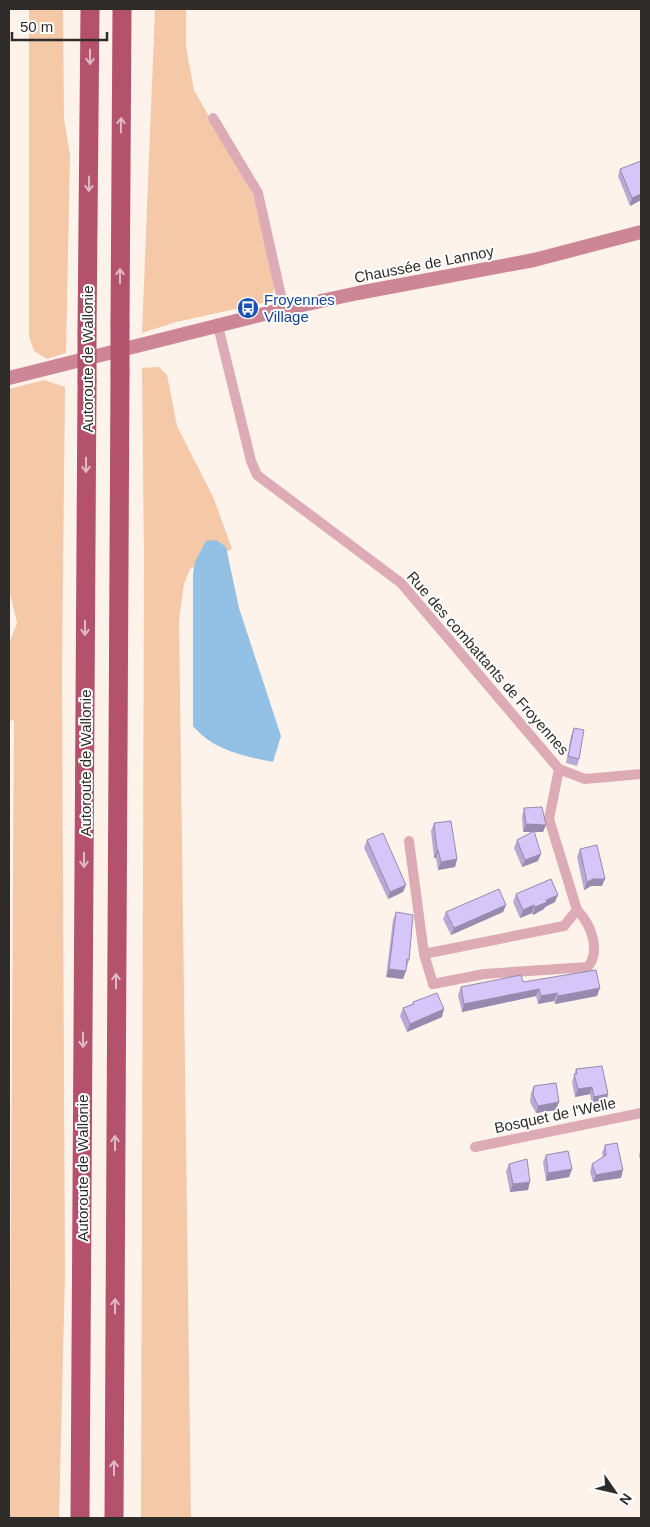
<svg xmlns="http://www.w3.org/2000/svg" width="650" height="1527" font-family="Helvetica,sans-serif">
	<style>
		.green { fill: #f5c8a7 }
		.water { fill: #93c1e6 }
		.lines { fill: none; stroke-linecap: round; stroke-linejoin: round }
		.minor { stroke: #dcabb5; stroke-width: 10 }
		.secondary { stroke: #cd8696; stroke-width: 14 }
		.motorway { stroke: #b4516c; stroke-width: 19 }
		.motorway-bridge { stroke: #b4516c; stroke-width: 19 }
		.wall { fill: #b8a9d5 }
		.shaded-wall { fill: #968aae }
		.building { fill: #d6c5f8; stroke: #968aae }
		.oneway { stroke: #e1b9c4 }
		.labels { text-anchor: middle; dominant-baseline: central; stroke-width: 4; stroke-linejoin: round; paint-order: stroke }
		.street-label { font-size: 15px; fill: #2f2b28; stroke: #fff }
		.transit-label { font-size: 15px; fill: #164399; stroke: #fff; text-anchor: start }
	</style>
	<rect width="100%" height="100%" fill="#fef3eb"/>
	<g class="green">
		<polygon points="29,9 63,9 64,119 70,155 66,353 47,359 34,351 29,336"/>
		<polygon points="155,9 186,9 186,47 194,90 253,195 275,281 272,301 176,322 142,333"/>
		<polygon points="159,367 167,375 177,426 214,499 232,549 190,569 184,584 179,620 191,1518 141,1518 144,561 142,368"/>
		<polygon points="44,380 65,387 62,672 65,1276 59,1518 9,1518 14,720 9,721 9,644 17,623 9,589 9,389"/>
	</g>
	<path class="water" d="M216 540 226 547 239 608 281 736 273 762C243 756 213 750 193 726V574L195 562 206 541Z"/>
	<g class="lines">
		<g class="minor">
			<polyline points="213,118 258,193 284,309"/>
			<polyline points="218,326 251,461 257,475 401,583 559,769 585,779 641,774"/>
			<polyline points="409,841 424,954 564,926 577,910 549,819 559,769"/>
			<path d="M424 954 433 984 484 974 588 967C601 950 591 924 577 910"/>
			<polyline points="475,1147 641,1113"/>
		</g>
		<polyline class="secondary" points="9,378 284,309 358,293 534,260 641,232"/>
		<g class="motorway">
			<polyline points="120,325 122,9"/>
			<polyline points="87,333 90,9"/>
			<polyline points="80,1518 87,381"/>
			<polyline points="114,1518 120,373"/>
		</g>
		<g class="motorway-bridge">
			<polyline points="87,333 87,381"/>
			<polyline points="120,373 120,325"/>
		</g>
	</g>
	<g class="wall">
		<polygon points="641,161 641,200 630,206 618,176 620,169"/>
		<polygon points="574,728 579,759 577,766 566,763 571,736"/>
		<polygon points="524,808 543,832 535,832 538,861 522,867 514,848 517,840 532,832 523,832 522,816"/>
		<polygon points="434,823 457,859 455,867 438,870 436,858 434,858 431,831"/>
		<polygon points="367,840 403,892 388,899 364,848"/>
		<polygon points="580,849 602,886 591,886 584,890 577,857"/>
		<polygon points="516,894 555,902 545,907 544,909 533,915 532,913 520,918 513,902"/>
		<polygon points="506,905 503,912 451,935 443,919 446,912"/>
		<polygon points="396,912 409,960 403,979 386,977 393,920"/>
		<polygon points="523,982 597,996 555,1004 554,1001 538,1004 536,996 462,1012 458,995 461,987"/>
		<polygon points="413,1002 442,1017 407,1032 400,1016 403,1008 412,1004"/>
		<polygon points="576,1069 608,1094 606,1102 592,1104 590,1094 575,1097 572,1082"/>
		<polygon points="534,1086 556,1110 536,1113 530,1102 531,1093"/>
		<polygon points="605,1145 621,1178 593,1182 590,1172 592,1164 603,1157 602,1153"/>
		<polygon points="641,1146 641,1162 639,1156"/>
		<polygon points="546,1155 572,1169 569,1177 546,1181 543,1162"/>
		<polygon points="509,1164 528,1190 510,1192 506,1171"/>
	</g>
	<g class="shaded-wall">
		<polygon points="641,194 641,200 630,206 632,198"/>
		<polygon points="526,824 546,825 543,832 523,832"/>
		<polygon points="437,850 438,850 436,858 434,858"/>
		<polygon points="541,854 538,861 522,867 525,860"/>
		<polygon points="457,859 455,867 438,870 441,862"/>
		<polygon points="593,879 605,879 602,886 591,886 584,890 587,882"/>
		<polygon points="406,885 403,892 388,899 390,892"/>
		<polygon points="558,895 555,902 545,907 544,909 533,915 535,907 546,900"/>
		<polygon points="506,905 503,912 451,935 454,928"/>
		<polygon points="534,905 532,913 520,918 523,910"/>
		<polygon points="389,969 406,971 403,979 386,977"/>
		<polygon points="600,988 597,996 555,1004 558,996"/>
		<polygon points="539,989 536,996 462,1012 464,1004"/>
		<polygon points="557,993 554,1001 538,1004 541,996"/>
		<polygon points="444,1009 442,1017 407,1032 410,1024"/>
		<polygon points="592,1087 590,1094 575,1097 578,1089"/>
		<polygon points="608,1094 606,1102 592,1104 594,1097"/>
		<polygon points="559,1102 556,1110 536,1113 538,1106"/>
		<polygon points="572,1169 569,1177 546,1181 548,1173"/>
		<polygon points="623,1170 621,1178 593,1182 596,1175"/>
		<polygon points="530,1182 528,1190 510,1192 513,1184"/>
	</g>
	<g class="building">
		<polygon points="641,161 641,194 632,198 620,169"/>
		<polygon points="574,728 584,730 579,759 568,756"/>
		<polygon points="542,807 546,825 526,824 524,808"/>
		<polygon points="451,821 457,859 441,862 438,850 437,850 434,823"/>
		<polygon points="534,831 541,854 525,860 517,840"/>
		<polygon points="383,833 406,885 390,892 367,840"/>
		<polygon points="597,845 605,879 593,879 587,882 580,849"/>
		<polygon points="551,879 558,895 546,900 547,902 535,907 534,905 523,910 516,894"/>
		<polygon points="499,889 506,905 454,928 446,912"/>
		<polygon points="396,912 413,915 409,960 407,959 406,971 389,969"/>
		<polygon points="596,970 600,988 558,996 557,993 541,996 539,989 464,1004 461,987 521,975 523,982"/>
		<polygon points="437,993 444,1009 410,1024 403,1008 414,1004 413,1002"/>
		<polygon points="602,1066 608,1094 594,1097 592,1087 578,1089 574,1074 577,1074 576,1069"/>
		<polygon points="556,1083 559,1102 538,1106 533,1095 534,1086"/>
		<polygon points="617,1143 623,1170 596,1175 592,1164 606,1155 605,1145"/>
		<polygon points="568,1151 572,1169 548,1173 546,1155"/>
		<polygon points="527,1159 530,1182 513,1184 509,1164"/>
	</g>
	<defs><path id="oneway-shaft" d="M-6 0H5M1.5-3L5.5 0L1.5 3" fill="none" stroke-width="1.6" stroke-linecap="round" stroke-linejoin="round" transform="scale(1.25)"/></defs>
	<g class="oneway">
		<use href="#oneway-shaft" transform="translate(90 57) rotate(90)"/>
		<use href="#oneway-shaft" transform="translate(121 125) rotate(-89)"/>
		<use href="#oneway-shaft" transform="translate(89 184) rotate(91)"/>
		<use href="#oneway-shaft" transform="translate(120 276) rotate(-90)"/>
		<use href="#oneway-shaft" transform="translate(86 465) rotate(90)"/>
		<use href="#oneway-shaft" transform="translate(85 628) rotate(90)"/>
		<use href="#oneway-shaft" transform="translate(84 860) rotate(90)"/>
		<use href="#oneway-shaft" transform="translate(116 981) rotate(-90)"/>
		<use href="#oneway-shaft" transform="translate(83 1040) rotate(90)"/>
		<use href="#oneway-shaft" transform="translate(115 1143) rotate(-90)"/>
		<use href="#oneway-shaft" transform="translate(115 1306) rotate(-90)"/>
		<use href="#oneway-shaft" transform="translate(114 1468) rotate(-90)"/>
	</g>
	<defs>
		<g id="bus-disc" transform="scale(1.125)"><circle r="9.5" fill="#1a4fb4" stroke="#fff"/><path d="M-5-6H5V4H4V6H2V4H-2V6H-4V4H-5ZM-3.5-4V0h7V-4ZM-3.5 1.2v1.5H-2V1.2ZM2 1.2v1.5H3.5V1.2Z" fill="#fff"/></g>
	</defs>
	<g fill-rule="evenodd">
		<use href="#bus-disc" x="248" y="308"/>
	</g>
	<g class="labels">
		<g class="street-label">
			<text transform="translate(424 264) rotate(-11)">Chaussée de Lannoy</text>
			<text transform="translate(87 359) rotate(-90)">Autoroute de Wallonie</text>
			<text transform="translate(488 663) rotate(49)">Rue des combattants de Froyennes</text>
			<text transform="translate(85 763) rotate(-90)">Autoroute de Wallonie</text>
			<text transform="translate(555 1115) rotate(-12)">Bosquet de l'Welle</text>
			<text transform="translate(82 1168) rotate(-90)">Autoroute de Wallonie</text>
		</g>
		<g class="transit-label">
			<text x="264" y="299">Froyennes<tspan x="264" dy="17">Village</tspan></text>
		</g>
	</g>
	<rect width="650" height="1527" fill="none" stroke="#2f2b28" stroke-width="20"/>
	<g transform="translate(615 1492) rotate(124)" stroke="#ffffff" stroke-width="4" paint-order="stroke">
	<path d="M0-4L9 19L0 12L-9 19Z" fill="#2f2b28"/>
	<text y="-8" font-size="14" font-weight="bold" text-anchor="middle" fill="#2f2b28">N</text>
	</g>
	<path d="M12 32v8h95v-8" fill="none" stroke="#2f2b28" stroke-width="2.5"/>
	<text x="20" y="32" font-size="15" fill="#2f2b28" stroke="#ffffff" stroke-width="4" paint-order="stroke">50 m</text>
</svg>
